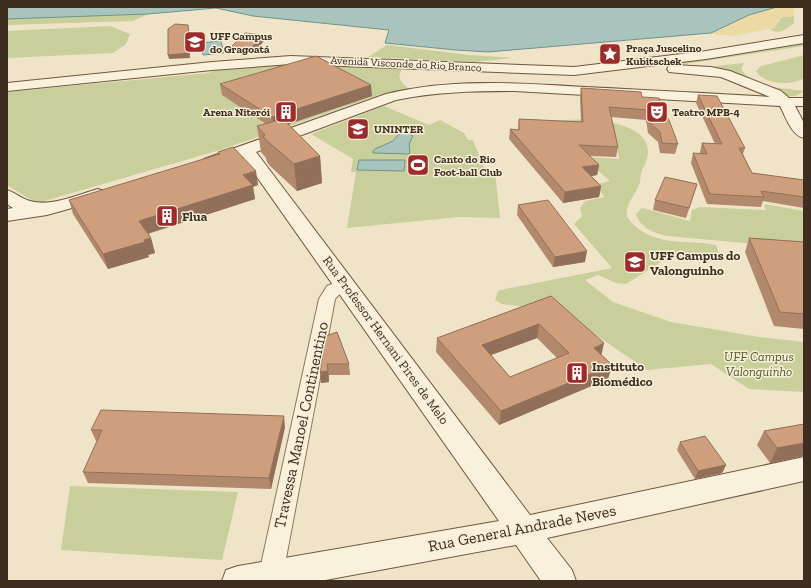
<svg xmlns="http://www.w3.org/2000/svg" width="811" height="588" font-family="'Zilla Slab',serif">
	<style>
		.green { fill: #c9cf9b }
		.sand { fill: #ecd9a5 }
		.water { fill: #a9c4bc; stroke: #6f938a }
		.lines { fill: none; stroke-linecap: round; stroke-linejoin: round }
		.street-casing { stroke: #8d765c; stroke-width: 2 }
		.secondary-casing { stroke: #6f573f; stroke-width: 2 }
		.street { fill: #faf1dc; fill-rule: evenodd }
		.secondary { fill: #faf1dc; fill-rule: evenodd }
		.wall { fill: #b2896c; fill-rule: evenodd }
		.shaded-wall { fill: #916f58 }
		.building { fill: #cf9f7d; stroke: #916f58; fill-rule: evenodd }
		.labels { text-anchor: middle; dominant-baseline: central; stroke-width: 3; stroke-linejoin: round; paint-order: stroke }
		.far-poi-label { font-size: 11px; font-weight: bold; fill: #3d2e20; stroke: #f7eed8; text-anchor: start }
		.far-street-label { font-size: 11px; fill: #3d2e20; stroke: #f7eed8 }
		.poi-label { font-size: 13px; font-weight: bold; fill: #3d2e20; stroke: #f7eed8; text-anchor: start }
		.street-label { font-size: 13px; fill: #3d2e20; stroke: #f7eed8 }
		.park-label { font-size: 13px; font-style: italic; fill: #4d5a26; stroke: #f7eed8 }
		.near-street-label { font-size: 16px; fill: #3d2e20; stroke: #f7eed8 }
	</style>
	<rect width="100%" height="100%" fill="#f0e4c8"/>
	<g class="green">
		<polygon points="148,14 133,21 7,25 7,18"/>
		<path d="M794 16V23C785 30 780 35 769 29L774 28 782 17Z"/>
		<polygon points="110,26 130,34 126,44 113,53 7,58 7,31"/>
		<polygon points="804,43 804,46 679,65 659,64"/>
		<polygon points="387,45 470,55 513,58 474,62 368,57"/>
		<path d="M804 55V78C792 86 764 85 756 71L761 66Z"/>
		<path d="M293 63 402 69C396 78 402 83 409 89L382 94 220 150 48 200 36 203 7 185V92L208 73 216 70Z"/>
		<path d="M742 63H744L741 69C756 90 783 87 804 91L796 96H787L739 76 701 68Z"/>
		<polygon points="384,106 429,125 440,120 464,133 468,140 473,140 486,172 495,172 500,218 459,217 347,228 356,172 351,172 353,159 311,134"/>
		<path d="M587 119C606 121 650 126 648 153 648 160 643 167 641 173 640 178 641 181 639 185 635 195 625 205 627 216 629 223 641 231 647 234 668 245 694 240 716 245L721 260 669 257 626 284 616 283 598 275 585 280 613 302 671 322 759 337 804 342V392L749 389 711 364 647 370 561 311 502 304 495 300 498 291 505 289 612 268 574 224 582 216 580 208 585 201 605 197 594 185 610 181 582 157 554 155 619 159 617 147 549 121Z"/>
		<path d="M764 204 804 211V244H755L667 236C654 233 640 228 636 214L642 208 690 221 692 210 700 207 766 210Z"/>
		<polygon points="70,486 238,492 222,560 61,550"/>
	</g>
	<path class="sand" d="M781 7 794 9V16L782 17 774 28 733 36C725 34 719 36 711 33L749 15 772 8Z"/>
	<g class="water">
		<polygon points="7,7 777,7 749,15 711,33 488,52 456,50 385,43 389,30 253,16 216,8 148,14 7,19"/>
		<polygon points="221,41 224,53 203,55 200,43"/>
		<polygon points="408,133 413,136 409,144 410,153 408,154 373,153 373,151 375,149 393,141 399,134"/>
		<polygon points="359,160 405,160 404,171 357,170"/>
	</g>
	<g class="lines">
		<g class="street-casing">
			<path id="street" d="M344 279 350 281 352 284C347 291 340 292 335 299L283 574 280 581H262L259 574 319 299 327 286Z"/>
		</g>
		<g class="secondary-casing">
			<g id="secondary">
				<polygon points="804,35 804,43 706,59 574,75 291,64 212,70 7,91 7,83 212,62 291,56 574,67 706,51"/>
				<path d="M674 65 711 67 730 71 781 91 789 98H804V106H795L804 123V138C791 135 786 117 780 106L514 91C474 91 434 92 396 100L256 152 530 515 804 457V481L547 538 572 570 576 581H541L516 545 320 581H222L226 570 238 566 499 521 243 157 216 167 210 168 204 167 201 163 204 159 386 94C451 78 519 83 585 87 647 90 708 93 770 97L721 77 669 72 667 69 669 66Z"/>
				<path d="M98 189 104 191 107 195 104 199 47 215 7 221V209L13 208 7 204V190C16 193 22 199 30 201 52 207 76 195 98 189Z"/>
			</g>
		</g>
		<use href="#street" class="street"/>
		<use href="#secondary" class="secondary"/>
	</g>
	<g class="wall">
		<polygon points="264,35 265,40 252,54 232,52 231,47"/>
		<polygon points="220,84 372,96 288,124 320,156 322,183 297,191 270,166 267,162 266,158 261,152 257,126 266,124 222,95"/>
		<polygon points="581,88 642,97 662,110 678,144 675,154 660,153 658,142 648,133 646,120 611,117 618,147 616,157 590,156 599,165 597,175 591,176 601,186 599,197 563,203 509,139 510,129 518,130 519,119 581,122 580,98"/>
		<polygon points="698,95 745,148 743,154 752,173 804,180 804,208 763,201 761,207 707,204 691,163 693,153 700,154 700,152 702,143 715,144 696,103"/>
		<polygon points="218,152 258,185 253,187 255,199 148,234 151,238 155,253 148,255 149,257 108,269 73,214 69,200 218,155"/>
		<polygon points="697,184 694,194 686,218 653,210 655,200"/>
		<polygon points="518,205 585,262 553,267 517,215"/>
		<polygon points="749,238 804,242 804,329 774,326 745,252"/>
		<path d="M551 296 601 355 612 365 608 379 499 425 436 352 437 338ZM537 338 557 358 510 377 491 355Z"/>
		<polygon points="337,332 349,364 350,375 329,375 329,382 321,383"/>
		<polygon points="804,424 804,456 770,463 757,445 764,431"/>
		<polygon points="285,427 271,489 88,483 83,472 97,441 96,441 91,430"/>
		<polygon points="680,442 726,465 722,473 695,479 677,450"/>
	</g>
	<g class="shaded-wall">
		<polygon points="188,25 190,58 169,59 168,55"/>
		<polygon points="264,35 265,40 252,54 251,48"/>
		<polygon points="371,85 372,96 274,129 272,117"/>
		<polygon points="320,156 322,183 297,191 294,164"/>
		<polygon points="599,165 597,175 581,178 582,167"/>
		<polygon points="256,171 258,185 253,187 255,199 143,235 139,221 243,175"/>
		<polygon points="601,186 599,197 563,203 565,192"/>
		<polygon points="151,238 155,253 148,255 149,257 108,269 103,254"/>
		<polygon points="587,251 585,262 553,267 555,257"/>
		<polygon points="539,324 537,338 480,359 482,345"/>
		<polygon points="604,343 601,357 594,348"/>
		<polygon points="612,365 608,379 499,425 501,411"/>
		<polygon points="328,371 329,382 321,383 320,372"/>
		<polygon points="284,416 285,427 271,489 269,478"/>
		<polygon points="804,443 804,456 770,463 777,448"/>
		<polygon points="726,465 722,473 695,479 698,471"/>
	</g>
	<g class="building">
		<polygon points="175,24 188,25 190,53 168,55 168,29"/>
		<polygon points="245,33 264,35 251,48 231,47"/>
		<polygon points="316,56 371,85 272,117 220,84"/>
		<polygon points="581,88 641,92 642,97 659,98 662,110 669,120 678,144 662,143 660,132 650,123 648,110 609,107 618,147 579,145 599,165 582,167 601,186 565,192 510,129 519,130 519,119 583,122"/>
		<polygon points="698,95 717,96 745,148 739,148 752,173 804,180 804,197 761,191 764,197 710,194 693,153 707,154 702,143 722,144"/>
		<polygon points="283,119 320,156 294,164 266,140 263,136 265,135 257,126"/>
		<polygon points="233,147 256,171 243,175 253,185 139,221 151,238 144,240 145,242 103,254 69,200 220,154 218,152"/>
		<polygon points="665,177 697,184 689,208 655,200"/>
		<polygon points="548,200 587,251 555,257 518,205"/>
		<polygon points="749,238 804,242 804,314 780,312"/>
		<path d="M551 296 604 343 594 348 612 365 501 411 437 338ZM539 324 569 353 510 377 482 345Z"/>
		<polygon points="337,332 349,364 327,364 328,371 320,372 326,336"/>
		<polygon points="101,410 284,416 269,478 83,472 102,430 91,430"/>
		<polygon points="804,424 804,443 777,448 764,431"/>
		<polygon points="705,436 726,465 698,471 680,442"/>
	</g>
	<defs>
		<g id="university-square" transform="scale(1.15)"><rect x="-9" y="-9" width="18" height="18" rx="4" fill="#9e2a2b" stroke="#f7eed8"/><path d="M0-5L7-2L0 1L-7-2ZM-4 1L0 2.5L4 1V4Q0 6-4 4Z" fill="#fff"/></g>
		<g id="sight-square" transform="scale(1.15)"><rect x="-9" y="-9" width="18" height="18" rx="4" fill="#9e2a2b" stroke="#f7eed8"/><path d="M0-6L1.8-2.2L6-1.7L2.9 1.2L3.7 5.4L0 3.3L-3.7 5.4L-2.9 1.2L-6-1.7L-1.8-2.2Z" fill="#fff"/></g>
		<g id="building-square" transform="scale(1.15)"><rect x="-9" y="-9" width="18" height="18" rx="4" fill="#9e2a2b" stroke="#f7eed8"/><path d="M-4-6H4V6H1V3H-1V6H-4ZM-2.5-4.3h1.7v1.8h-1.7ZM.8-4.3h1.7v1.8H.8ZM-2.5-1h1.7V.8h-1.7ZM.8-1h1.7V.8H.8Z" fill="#fff"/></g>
		<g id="theatre-square" transform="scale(1.15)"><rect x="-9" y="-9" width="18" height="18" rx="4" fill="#9e2a2b" stroke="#f7eed8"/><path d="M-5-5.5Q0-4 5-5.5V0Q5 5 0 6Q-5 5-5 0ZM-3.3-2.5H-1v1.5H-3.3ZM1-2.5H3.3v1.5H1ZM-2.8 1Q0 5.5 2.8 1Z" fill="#fff"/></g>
		<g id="stadium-square" transform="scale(1.15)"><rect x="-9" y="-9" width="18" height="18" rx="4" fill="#9e2a2b" stroke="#f7eed8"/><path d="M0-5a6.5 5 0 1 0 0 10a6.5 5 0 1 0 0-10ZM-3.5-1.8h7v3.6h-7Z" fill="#fff"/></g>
	</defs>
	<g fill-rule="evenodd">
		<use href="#university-square" x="195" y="42"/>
		<use href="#sight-square" x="610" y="54"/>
		<use href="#building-square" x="286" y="112"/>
		<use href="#theatre-square" x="657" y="112"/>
		<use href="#university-square" x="358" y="129"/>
		<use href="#stadium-square" x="418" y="165"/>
		<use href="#building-square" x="167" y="216"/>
		<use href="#university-square" x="635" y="262"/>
		<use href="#building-square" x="577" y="373"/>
	</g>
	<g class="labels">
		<g class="far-poi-label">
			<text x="210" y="36">UFF Campus<tspan x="210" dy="13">do Gragoatá</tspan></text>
			<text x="626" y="48">Praça Juscelino<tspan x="626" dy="13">Kubitschek</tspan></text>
			<text x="270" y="112" text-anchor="end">Arena Niterói</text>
			<text x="672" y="112">Teatro MPB-4</text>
			<text x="374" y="129">UNINTER</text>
			<text x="434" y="159">Canto do Rio<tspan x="434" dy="13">Foot-ball Club</tspan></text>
		</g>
		<g class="far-street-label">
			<text transform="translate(406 64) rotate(3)">Avenida Visconde do Rio Branco</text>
		</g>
		<g class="poi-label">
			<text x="182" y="216">Flua</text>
			<text x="650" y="255">UFF Campus do<tspan x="650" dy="15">Valonguinho</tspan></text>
			<text x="592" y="366">Instituto<tspan x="592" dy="15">Biomédico</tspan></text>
		</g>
		<g class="street-label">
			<text transform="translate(386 340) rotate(54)">Rua Professor Hernani Pires de Melo</text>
		</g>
		<g class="park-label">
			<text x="759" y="356">UFF Campus<tspan x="759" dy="15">Valonguinho</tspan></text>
		</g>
		<g class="near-street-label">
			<text transform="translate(301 425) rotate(-78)">Travessa Manoel Continentino</text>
			<text transform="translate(522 528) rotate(-11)">Rua General Andrade Neves</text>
		</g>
	</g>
	<rect width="811" height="588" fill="none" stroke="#3d2e20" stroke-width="16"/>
</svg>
